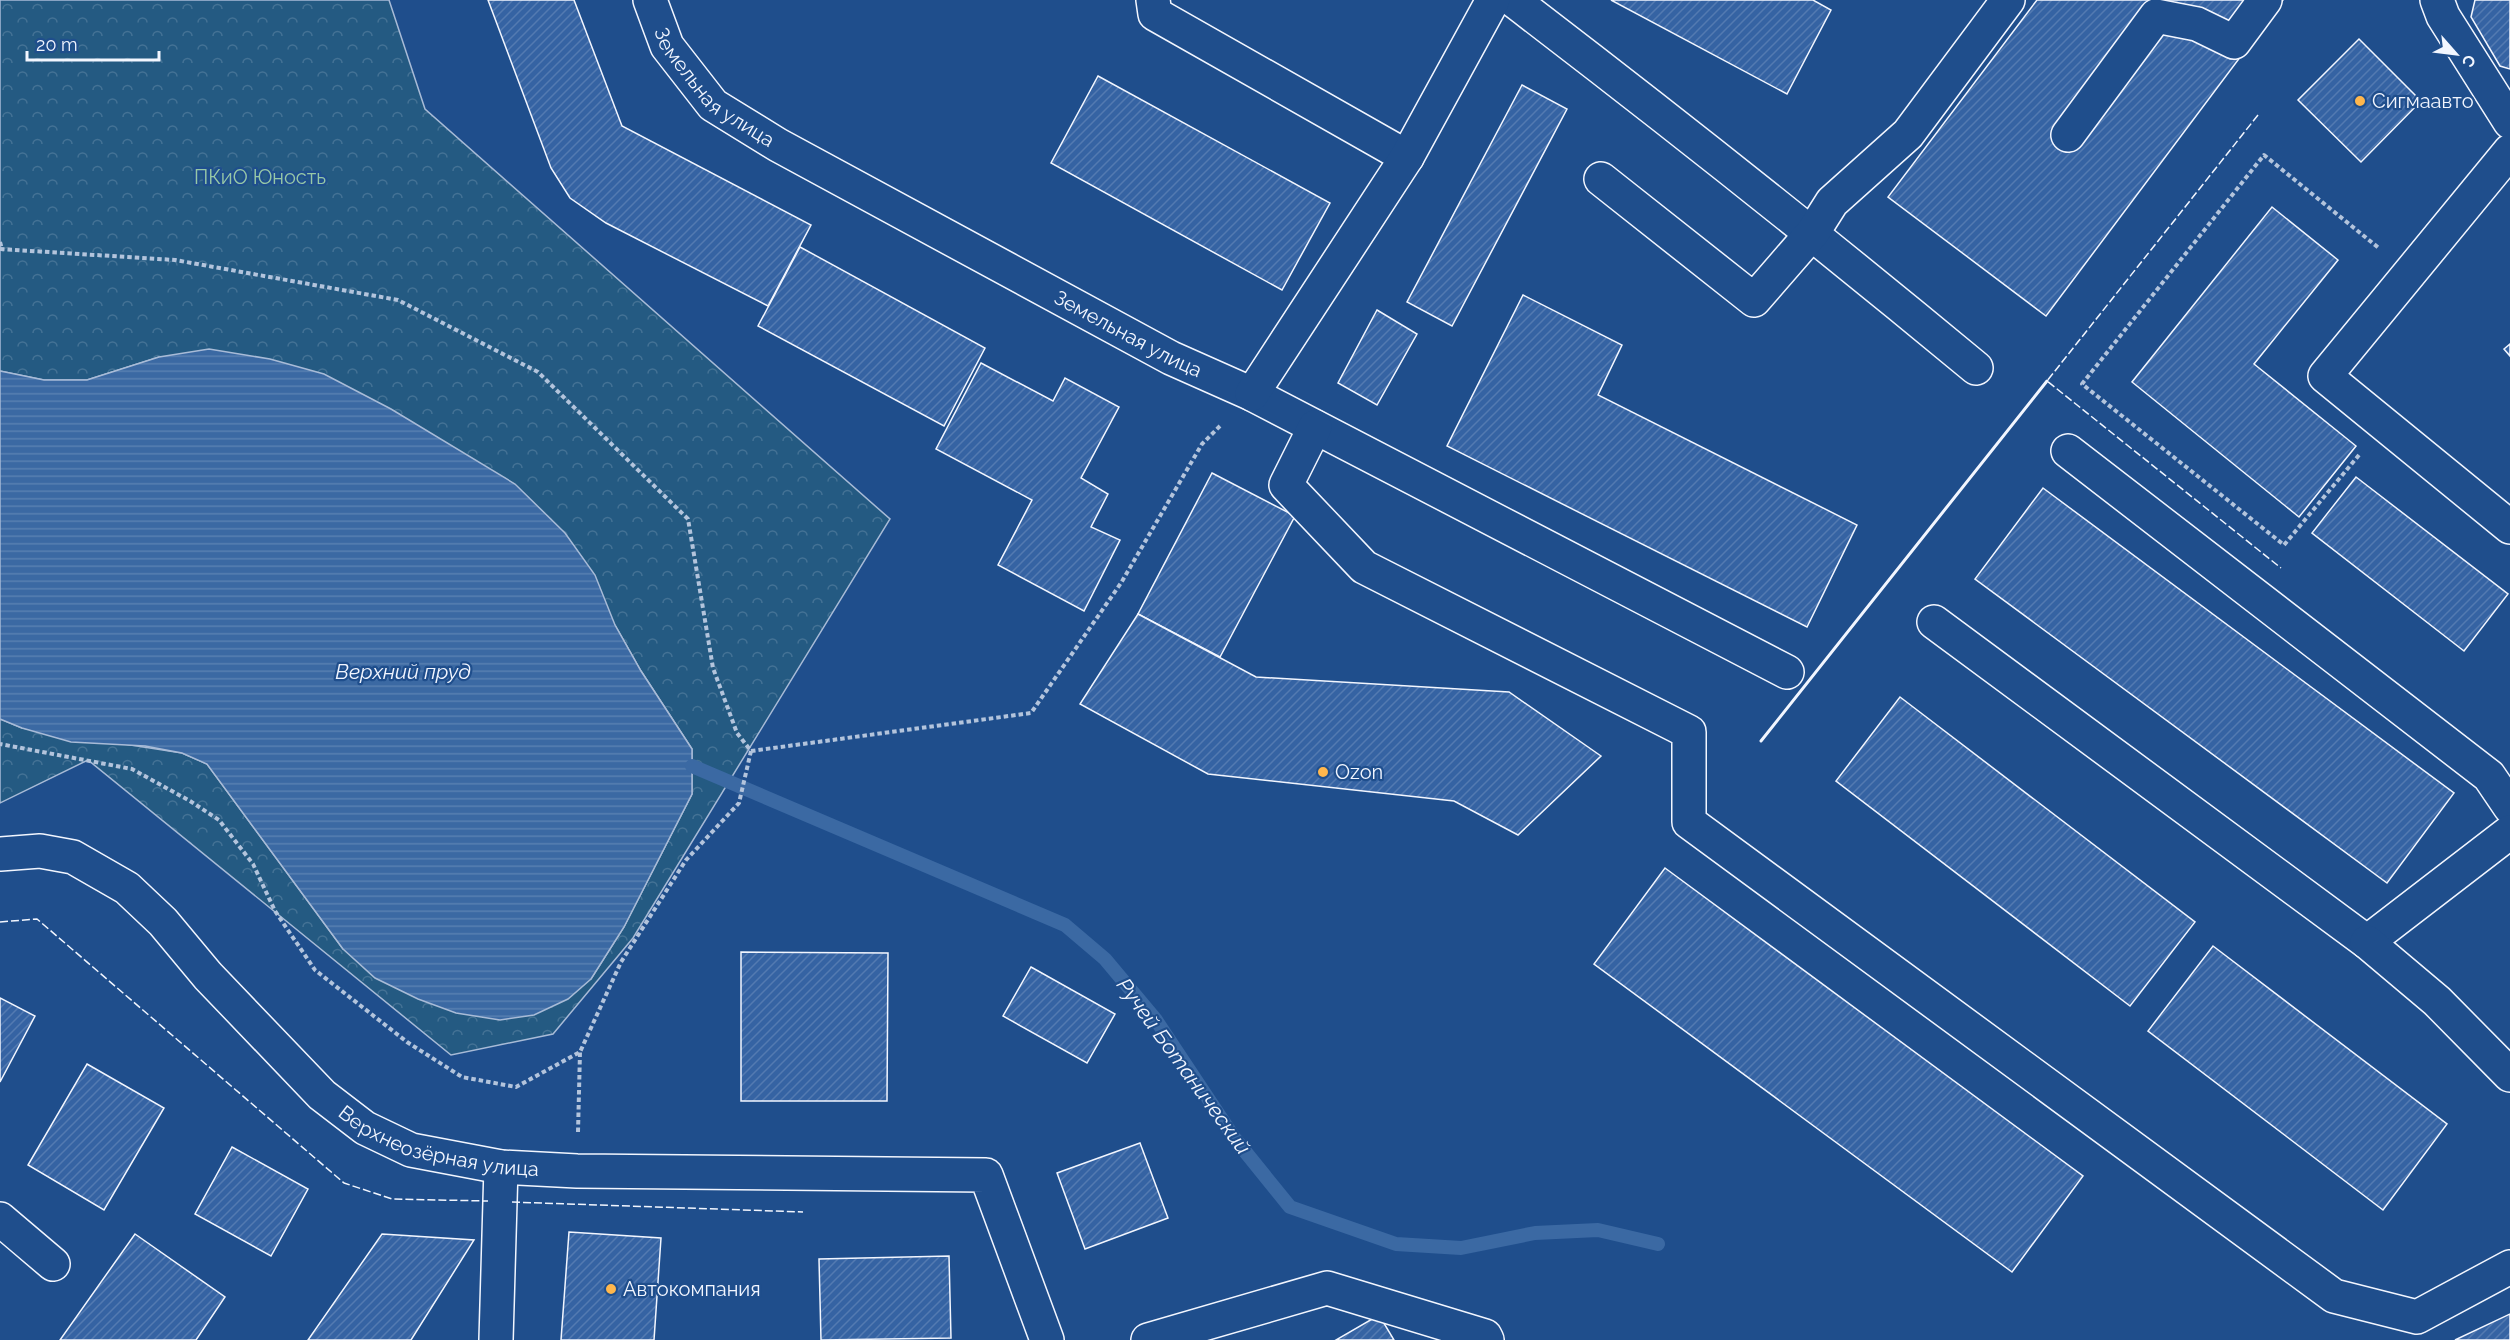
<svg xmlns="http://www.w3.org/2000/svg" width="2510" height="1340" font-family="Raleway,sans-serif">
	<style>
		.park { fill: url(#park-crowns); stroke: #a8bbd7; stroke-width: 1.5 }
		.water { fill: url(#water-rules); stroke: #a8bbd7; stroke-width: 1.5 }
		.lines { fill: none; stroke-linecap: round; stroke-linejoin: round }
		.stream { stroke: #3b69a3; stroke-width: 14 }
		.building { fill: url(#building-hatch); stroke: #f2f6ff; stroke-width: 1.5 }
		.minor-casing { stroke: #f2f6ff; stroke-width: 36 }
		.path { stroke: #b3c4dc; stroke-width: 4; stroke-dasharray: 4.5 3; stroke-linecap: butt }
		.minor { stroke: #1f4e8c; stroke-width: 33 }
		.fence { stroke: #f2f6ff; stroke-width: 1.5; stroke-dasharray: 8 3; stroke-linecap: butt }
		.wall { stroke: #f2f6ff; stroke-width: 3 }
		.poi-dot { fill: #ffb74d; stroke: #1f4e8c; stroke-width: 2 }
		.labels { text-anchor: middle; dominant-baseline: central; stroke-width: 4.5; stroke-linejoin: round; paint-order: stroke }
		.street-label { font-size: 20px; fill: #f2f6ff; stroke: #1f4e8c }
		.poi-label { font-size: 20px; fill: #f2f6ff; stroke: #1f4e8c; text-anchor: start }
		.park-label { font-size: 20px; fill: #97c8a6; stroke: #1f4e8c }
		.water-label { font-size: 21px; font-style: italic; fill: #f2f6ff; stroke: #1f4e8c }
	</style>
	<defs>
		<pattern id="park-crowns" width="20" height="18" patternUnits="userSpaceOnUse" patternTransform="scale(1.5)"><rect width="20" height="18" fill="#245a82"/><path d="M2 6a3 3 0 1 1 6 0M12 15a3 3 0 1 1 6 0" fill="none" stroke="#447295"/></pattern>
		<pattern id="water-rules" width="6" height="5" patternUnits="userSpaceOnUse" patternTransform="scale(1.5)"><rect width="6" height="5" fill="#3b69a3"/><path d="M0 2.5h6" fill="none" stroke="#587fb1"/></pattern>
		<pattern id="building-hatch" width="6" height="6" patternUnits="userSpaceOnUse" patternTransform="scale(1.5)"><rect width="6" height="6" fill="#3563a3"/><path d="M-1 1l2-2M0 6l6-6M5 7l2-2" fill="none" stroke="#537ab1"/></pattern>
	</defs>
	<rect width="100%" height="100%" fill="#1f4e8c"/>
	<polygon class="park" points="0,0 389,0 425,109 890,519 633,938 553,1034 451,1055 88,760 0,803 0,719 22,728 182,753 207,764 343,949 591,979 624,927 692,794 692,749 641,671 615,625 159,357 87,380 44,380 0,371"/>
	<polygon class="water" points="209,349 270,359 324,374 391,409 515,484 565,533 595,575 615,625 641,671 692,749 692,794 624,927 591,979 568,999 534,1015 500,1020 456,1013 418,999 375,978 343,949 207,764 182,753 145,746 71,742 22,728 0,719 0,371 44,380 87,380 159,357"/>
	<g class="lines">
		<polyline class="stream" points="692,766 1065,925 1105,959 1156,1020 1235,1139 1290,1207 1396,1244 1461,1248 1535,1233 1598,1230 1658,1244"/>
	</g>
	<g class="building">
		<polygon points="488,0 574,0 622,126 811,225 768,306 606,223 570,198 551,168"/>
		<polygon points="1611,0 1813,0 1831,10 1787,94"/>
		<polygon points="2037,0 2283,0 2046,316 1888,197"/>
		<polygon points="2475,0 2510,0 2510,69 2500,66 2471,17"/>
		<polygon points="2359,39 2421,101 2361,162 2298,100"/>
		<polygon points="1098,76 1330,203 1282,290 1051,163"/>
		<polygon points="1522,85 1567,109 1452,326 1407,302"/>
		<polygon points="2272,207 2338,260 2254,364 2356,446 2299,517 2132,382"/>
		<polygon points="800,247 985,348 944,426 758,326"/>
		<polygon points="1523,295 1622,345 1598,395 1857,525 1807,627 1447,446"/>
		<polygon points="1377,310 1417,334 1377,405 1338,383"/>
		<polygon points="2510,344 2510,356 2504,349"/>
		<polygon points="981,363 1053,401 1065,378 1119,407 1081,478 1108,494 1091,527 1120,540 1084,611 998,565 1032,500 936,449"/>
		<polygon points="1212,473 1295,516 1220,657 1138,614"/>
		<polygon points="2356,477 2508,594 2464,651 2312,533"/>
		<polygon points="2043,488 2454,793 2387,883 1975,579"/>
		<polygon points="1138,614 1256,677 1509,692 1601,756 1518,835 1454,801 1208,774 1080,704"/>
		<polygon points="1900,697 2195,922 2130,1006 1836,781"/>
		<polygon points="1665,868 2083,1176 2012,1272 1594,964"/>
		<polygon points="2213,946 2447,1124 2383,1210 2148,1031"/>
		<polygon points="741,952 888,953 887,1101 741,1101"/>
		<polygon points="1031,967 1115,1014 1087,1063 1003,1016"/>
		<polygon points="0,998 35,1016 0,1082"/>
		<polygon points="87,1064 164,1108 104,1210 28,1165"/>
		<polygon points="1140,1143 1168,1218 1085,1249 1057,1173"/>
		<polygon points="232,1147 308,1189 271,1256 195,1214"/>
		<polygon points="569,1232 661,1238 654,1340 561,1340"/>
		<polygon points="135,1234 225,1297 196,1340 60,1340"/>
		<polygon points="382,1234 474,1240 411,1340 308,1340"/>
		<polygon points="949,1256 951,1338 821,1340 819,1259"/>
		<polygon points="2510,1314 2510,1340 2455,1340"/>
		<polygon points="1379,1315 1394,1340 1336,1340"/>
	</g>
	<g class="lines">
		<g class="minor-casing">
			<g id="minor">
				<path id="s1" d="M650 0 667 46 713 105 778 145 1171 358 1252 394 1787 672"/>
				<polyline points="1153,0 1155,14 1407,157"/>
				<path d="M1513 0C1670 120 1824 242 1976 368"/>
				<polyline points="2437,0 2443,16 2510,122"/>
				<polyline points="2068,135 2156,16 2197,24 2234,42 2265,0"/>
				<polyline points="2510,151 2325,376 2510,527"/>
				<polyline points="1601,179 1754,300 1813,232 1832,202 1908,134 2008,0"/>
				<polyline points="1252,394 1407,157 1493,0"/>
				<polyline points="1315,427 1286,485 1364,567 1689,732 1689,822 2334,1296 2417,1317 2510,1267"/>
				<polyline points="2068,451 2489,776 2510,807"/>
				<polyline points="1934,622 2367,942 2510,832"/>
				<path id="s2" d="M0 854 40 851 73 857 127 888 163 922 208 976 322 1095 365 1128 411 1150 501 1167 577 1171 986 1175 1047 1340"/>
				<polyline points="2367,942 2437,1001 2510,1075"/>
				<polyline points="0,1219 53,1264"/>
				<polyline points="496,1340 501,1167"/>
				<polyline points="1148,1340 1327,1288 1485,1336 1487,1340"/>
			</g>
		</g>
		<g class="path">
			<polyline points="0,242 2,249"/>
			<polyline points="0,249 175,260 398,300 538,372 688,519 713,668 737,733 751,751 739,803 686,860 621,962 580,1052 516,1087 462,1077 407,1042 315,970 275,911 253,864 219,820 190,801 132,769 0,744"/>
			<polyline points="2359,455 2284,545 2082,384 2264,155 2380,249"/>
			<polyline points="751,751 1031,713 1121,583 1202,444 1222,424"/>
			<polyline points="578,1132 580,1052"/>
		</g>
		<use href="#minor" class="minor"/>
		<g class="fence">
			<polyline points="2258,115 2047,381 2281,568"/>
			<polyline points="0,922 37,919 344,1183 392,1199 488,1201"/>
			<polyline points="512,1202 803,1212"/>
		</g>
		<polyline class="wall" points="1761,741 2047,381"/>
	</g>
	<g class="poi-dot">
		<circle cx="2360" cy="101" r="6"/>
		<circle cx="1323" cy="772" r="6"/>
		<circle cx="611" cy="1289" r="6"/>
	</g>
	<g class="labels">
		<g class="street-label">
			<text stroke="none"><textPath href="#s1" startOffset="112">Земельная улица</textPath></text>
			<text stroke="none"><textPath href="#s1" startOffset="598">Земельная улица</textPath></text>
			<text stroke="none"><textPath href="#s2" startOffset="550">Верхнеозёрная улица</textPath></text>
		</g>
		<g class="poi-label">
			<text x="2372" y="101">Сигмаавто</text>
			<text x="1335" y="772">Ozon</text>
			<text x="623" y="1289">Автокомпания</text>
		</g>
		<g class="park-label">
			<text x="260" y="177">ПКиО Юность</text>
		</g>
		<g class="water-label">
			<text x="403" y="671">Верхний пруд</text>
			<text transform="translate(1184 1066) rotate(54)">Ручей Ботанический</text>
		</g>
	</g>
	<g transform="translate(2456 54) rotate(118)" stroke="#1f4e8c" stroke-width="4.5" paint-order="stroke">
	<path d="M0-4.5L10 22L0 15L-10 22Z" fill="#f2f6ff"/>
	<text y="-9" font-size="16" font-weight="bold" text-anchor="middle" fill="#f2f6ff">С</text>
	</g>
	<path d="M27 51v9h132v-9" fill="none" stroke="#f2f6ff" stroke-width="3"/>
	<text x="36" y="51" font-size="18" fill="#f2f6ff" stroke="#1f4e8c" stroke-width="4.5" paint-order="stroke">20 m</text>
</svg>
